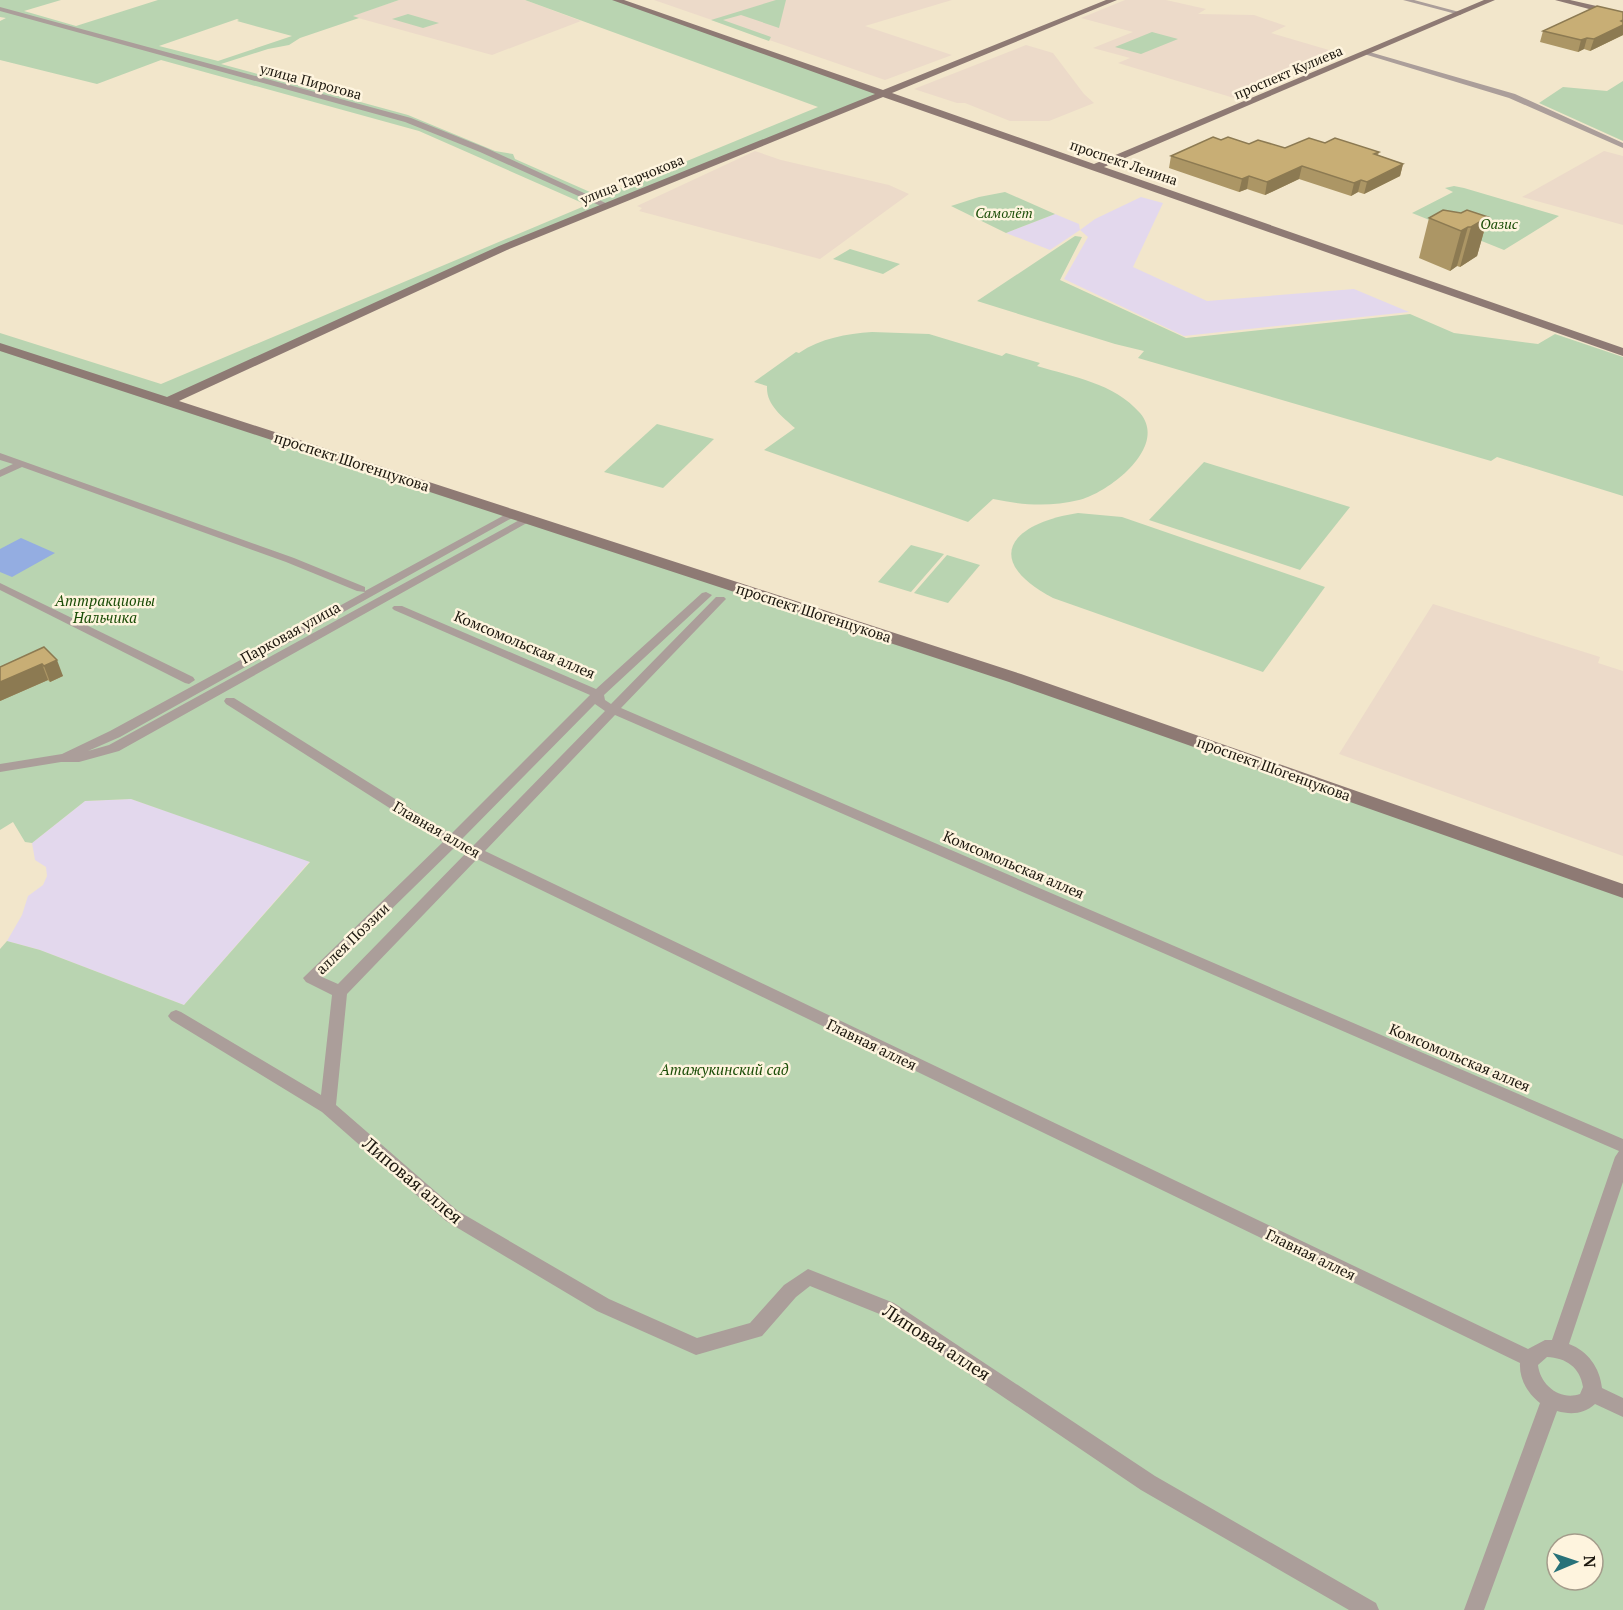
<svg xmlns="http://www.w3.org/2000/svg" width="1623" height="1610" font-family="'PT Serif',serif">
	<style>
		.commercial { fill: #e3d8ed }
		.education { fill: #ecdac9 }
		.green { fill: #b9d4b1; fill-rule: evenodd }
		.water { fill: #94ade1 }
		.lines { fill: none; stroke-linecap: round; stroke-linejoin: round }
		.street { fill: #ab9e9a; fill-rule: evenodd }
		.secondary { fill: #8e7a74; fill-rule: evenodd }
		.wall { fill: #ac9665 }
		.shaded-wall { fill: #8c7a52 }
		.building { fill: #c8ae75; stroke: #8c7a52; stroke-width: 1.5 }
		.labels { text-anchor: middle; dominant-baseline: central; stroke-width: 5; stroke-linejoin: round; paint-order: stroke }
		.far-street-label { font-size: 14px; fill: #1c170e; stroke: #fef4de }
		.far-park-label { font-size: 14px; font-style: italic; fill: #1b4d07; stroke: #fef4de }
		.street-label { font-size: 15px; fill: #1c170e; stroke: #fef4de }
		.park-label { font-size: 15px; font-style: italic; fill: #1b4d07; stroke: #fef4de }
		.near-street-label { font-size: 18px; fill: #1c170e; stroke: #fef4de }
	</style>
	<rect width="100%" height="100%" fill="#f2e6cb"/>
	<g class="commercial">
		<polygon points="1141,197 1163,203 1133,267 1207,301 1354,289 1409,312 1184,336 1064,279 1088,237 1080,230 1050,250 1006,233 1055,214 1079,224 1080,230 1095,219"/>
		<polygon points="131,799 310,861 184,1005 40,950 7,941 22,915 28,896 43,885 47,876 46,867 35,860 32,843 85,801"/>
	</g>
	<g class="education">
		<polygon points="399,0 525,0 581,21 492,55 351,16"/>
		<polygon points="654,0 952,0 865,26 952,55 885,80"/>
		<polygon points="1125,0 1166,0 1206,9 1198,14 1254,15 1286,26 1271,33 1339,53 1302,69 1283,70 1268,77 1273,81 1234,98 1118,63 1130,58 1093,48 1133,32 1081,18"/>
		<polygon points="1026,45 1053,53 1084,94 1094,103 1049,121 1010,121 965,103 957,103 914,89"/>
		<polygon points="755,151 781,160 889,185 909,194 820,259 639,211 642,208 637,206"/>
		<polygon points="1604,151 1623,156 1623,225 1522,197"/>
		<polygon points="1433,604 1600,657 1598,663 1623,671 1623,856 1339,754"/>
	</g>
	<g class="green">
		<path d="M0 0H61L24 11 76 26 158 0H399L353 16 359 18 300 38 289 45 268 49 221 64 408 115 495 151 513 154 515 159 590 192 607 194 818 107 525 0H616L883 93 606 205 169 401 1015 678 1623 891V1610H0V949L7 941 40 950 184 1005 310 862 131 799 85 801 32 843 25 842 13 822 0 830V333L161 384 587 205 419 131 161 60 97 84 0 60V21L6 18 0 17ZM237 19 239 20 237 21 292 36 218 61 159 46ZM1557 1544H1593V1580H1557Z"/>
		<polygon points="776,0 786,0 779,28 741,15 723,20 771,37 769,41 711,20"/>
		<polygon points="408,14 439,23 423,28 392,19"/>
		<polygon points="1152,32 1178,39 1141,54 1115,47"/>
		<polygon points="1623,81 1623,141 1539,103 1563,87 1607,91"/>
		<polygon points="1454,186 1464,188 1559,216 1504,250 1412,213 1453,192 1445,188"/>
		<polygon points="1005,192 1055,214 1006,233 951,206 979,197"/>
		<polygon points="1075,236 1082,237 1060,280 1186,338 1410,314 1454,333 1538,344 1555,334 1623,357 1623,496 1497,457 1491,461 1138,358 1144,351 1115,344 977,301"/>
		<polygon points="850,249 900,264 883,274 833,259"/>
		<path d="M872 332 929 334 1002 356 1006 353 1040 363 1037 366C1073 377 1114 383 1140 413 1169 447 1108 493 1079 500 1050 507 1021 505 993 499L968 522 764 450 795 428C782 416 766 405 767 386L754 382 796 352 799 353C821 338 846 334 872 332Z"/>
		<polygon points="657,424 714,439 663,488 604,472"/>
		<polygon points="1204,462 1350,507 1300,570 1149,520"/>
		<path d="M1078 513 1122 517 1325 587 1263 672 1053 598C980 559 1012 523 1078 513Z"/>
		<polygon points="911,545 944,554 911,592 878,582"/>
		<polygon points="947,555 980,565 948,603 914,593"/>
	</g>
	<polygon class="water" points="21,538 55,553 12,577 0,572 0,549"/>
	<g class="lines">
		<g class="street">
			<polygon points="1403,0 1414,0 1463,13 1460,15"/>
			<polygon points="0,7 411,118 486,148 610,205 603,207 480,152 405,122 0,11"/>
			<polygon points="1366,51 1515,94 1623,143 1623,148 1509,98 1364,54"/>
			<polygon points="0,453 294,558 365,587 365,591 510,512 518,512 519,514 120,737 88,751 109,745 525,517 533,517 534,519 119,751 79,762 61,762 0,772 0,764 62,754 110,731 365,592 357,591 286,562 22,467 0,477 0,470 13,464 0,460"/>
			<polygon points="0,583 193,677 195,680 189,684 185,683 0,590"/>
			<path d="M706 592 712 595 710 597 604 695 605 700 611 704 716 597H724L726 599 724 601 621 708 1623 1139V1182L1569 1344C1588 1351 1600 1368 1602 1388L1623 1398V1417L1595 1404C1584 1414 1571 1415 1557 1411L1484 1610H1464L1540 1403C1528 1394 1519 1379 1520 1363L477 859 347 994 336 1105 458 1211 609 1299 697 1338 750 1323 784 1285 808 1269 894 1303 1155 1476 1376 1603 1379 1610H1349L1141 1490 882 1315 810 1286 796 1297 762 1336 696 1355 597 1311 446 1221 322 1112 171 1020 168 1016 171 1012 176 1010 181 1012 321 1095 332 995 306 982 303 978 443 842 226 704 224 701 226 698H234L451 834 590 695 394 610 392 608 394 606H402L596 689 702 593ZM595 704 605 711 473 846 461 840ZM615 715 1619 1151 1615 1157 1552 1340H1545L1528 1349 485 851ZM454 848 466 853 338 984 322 977ZM1547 1357C1566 1358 1580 1367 1583 1387L1580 1394C1560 1401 1540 1385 1538 1365Z"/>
		</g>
		<g class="secondary">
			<polygon points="612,0 624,0 883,90 1106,0 1117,0 892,93 1094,164 1484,0 1495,0 1104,167 1623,348 1623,356 883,97 507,250 179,401 1021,674 1623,884 1623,898 1009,682 0,351 0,343 167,397 499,246 875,94"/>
			<polygon points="1555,0 1570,0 1623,12 1623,18"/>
		</g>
	</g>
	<g class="wall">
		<polygon points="1623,12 1623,35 1590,51 1584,49 1578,52 1540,42 1543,31"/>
		<polygon points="1221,140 1285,148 1379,152 1378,155 1403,164 1400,176 1364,194 1358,192 1351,196 1299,179 1265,195 1247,189 1239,192 1169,168 1171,156"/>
		<polygon points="1461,213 1488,217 1477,256 1460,267 1457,266 1450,271 1419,258 1429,218"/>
		<polygon points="44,647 63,676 50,682 48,680 0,701 0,667"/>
	</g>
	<g class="shaded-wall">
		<polygon points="1623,20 1623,35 1590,51 1594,39"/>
		<polygon points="1587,38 1584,49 1578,52 1581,40"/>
		<polygon points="1403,164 1400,176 1364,194 1367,182"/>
		<polygon points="1302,166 1299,179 1265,195 1267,182"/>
		<polygon points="1249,176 1247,189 1239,192 1242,179"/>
		<polygon points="1361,180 1358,192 1351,196 1354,183"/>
		<polygon points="1488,217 1477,256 1460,267 1471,227"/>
		<polygon points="1468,227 1457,266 1450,271 1461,231"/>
		<polygon points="57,660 63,676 50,682 44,666"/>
		<polygon points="42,664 48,680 0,701 0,682"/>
	</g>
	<g class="building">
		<polygon points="1597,6 1623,12 1623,20 1621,21 1623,22 1623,25 1594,39 1587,38 1581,40 1543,31"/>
		<polygon points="1213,137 1221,140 1228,137 1249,144 1258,140 1285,148 1309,138 1325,143 1335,138 1379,152 1374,154 1403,164 1367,182 1361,180 1354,183 1302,166 1267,182 1249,176 1242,179 1171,156"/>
		<polygon points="1443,210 1461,213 1467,210 1488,217 1471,227 1468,227 1461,231 1429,218"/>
		<polygon points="44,647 57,660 44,666 42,664 0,682 0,667"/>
	</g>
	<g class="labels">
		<g class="far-street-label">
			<text transform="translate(1288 72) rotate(-23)">проспект Кулиева</text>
			<text transform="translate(311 81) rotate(15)">улица Пирогова</text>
			<text transform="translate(1124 162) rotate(19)">проспект Ленина</text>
			<text transform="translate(632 179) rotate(-22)">улица Тарчокова</text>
		</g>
		<g class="far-park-label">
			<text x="1004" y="212">Самолёт</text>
			<text x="1499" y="223">Оазис</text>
		</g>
		<g class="street-label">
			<text transform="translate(352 461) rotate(18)">проспект Шогенцукова</text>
			<text transform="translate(814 612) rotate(18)">проспект Шогенцукова</text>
			<text transform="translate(290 632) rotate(-29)">Парковая улица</text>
			<text transform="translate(525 644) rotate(23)">Комсомольская аллея</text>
			<text transform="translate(1274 768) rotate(20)">проспект Шогенцукова</text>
			<text transform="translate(437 829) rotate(30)">Главная аллея</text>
			<text transform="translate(1014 864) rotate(23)">Комсомольская аллея</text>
			<text transform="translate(352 938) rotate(-44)">аллея Поэзии</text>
			<text transform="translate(872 1044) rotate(26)">Главная аллея</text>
			<text transform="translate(1460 1057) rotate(23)">Комсомольская аллея</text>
			<text transform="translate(1311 1254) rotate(26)">Главная аллея</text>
		</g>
		<g class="park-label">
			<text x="105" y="600">Аттракционы<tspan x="105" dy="17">Нальчика</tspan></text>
			<text x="724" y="1069">Атажукинский сад</text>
		</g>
		<g class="near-street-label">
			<text transform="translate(413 1180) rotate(40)">Липовая аллея</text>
			<text transform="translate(937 1342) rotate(33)">Липовая аллея</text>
		</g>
	</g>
	<g transform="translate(1575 1562) rotate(88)"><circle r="28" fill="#fef4de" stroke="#a49c8b" stroke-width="1.5"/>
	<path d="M0-4.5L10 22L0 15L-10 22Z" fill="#287279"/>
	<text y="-9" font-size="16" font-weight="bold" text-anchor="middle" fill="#1c170e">N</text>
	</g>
</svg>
